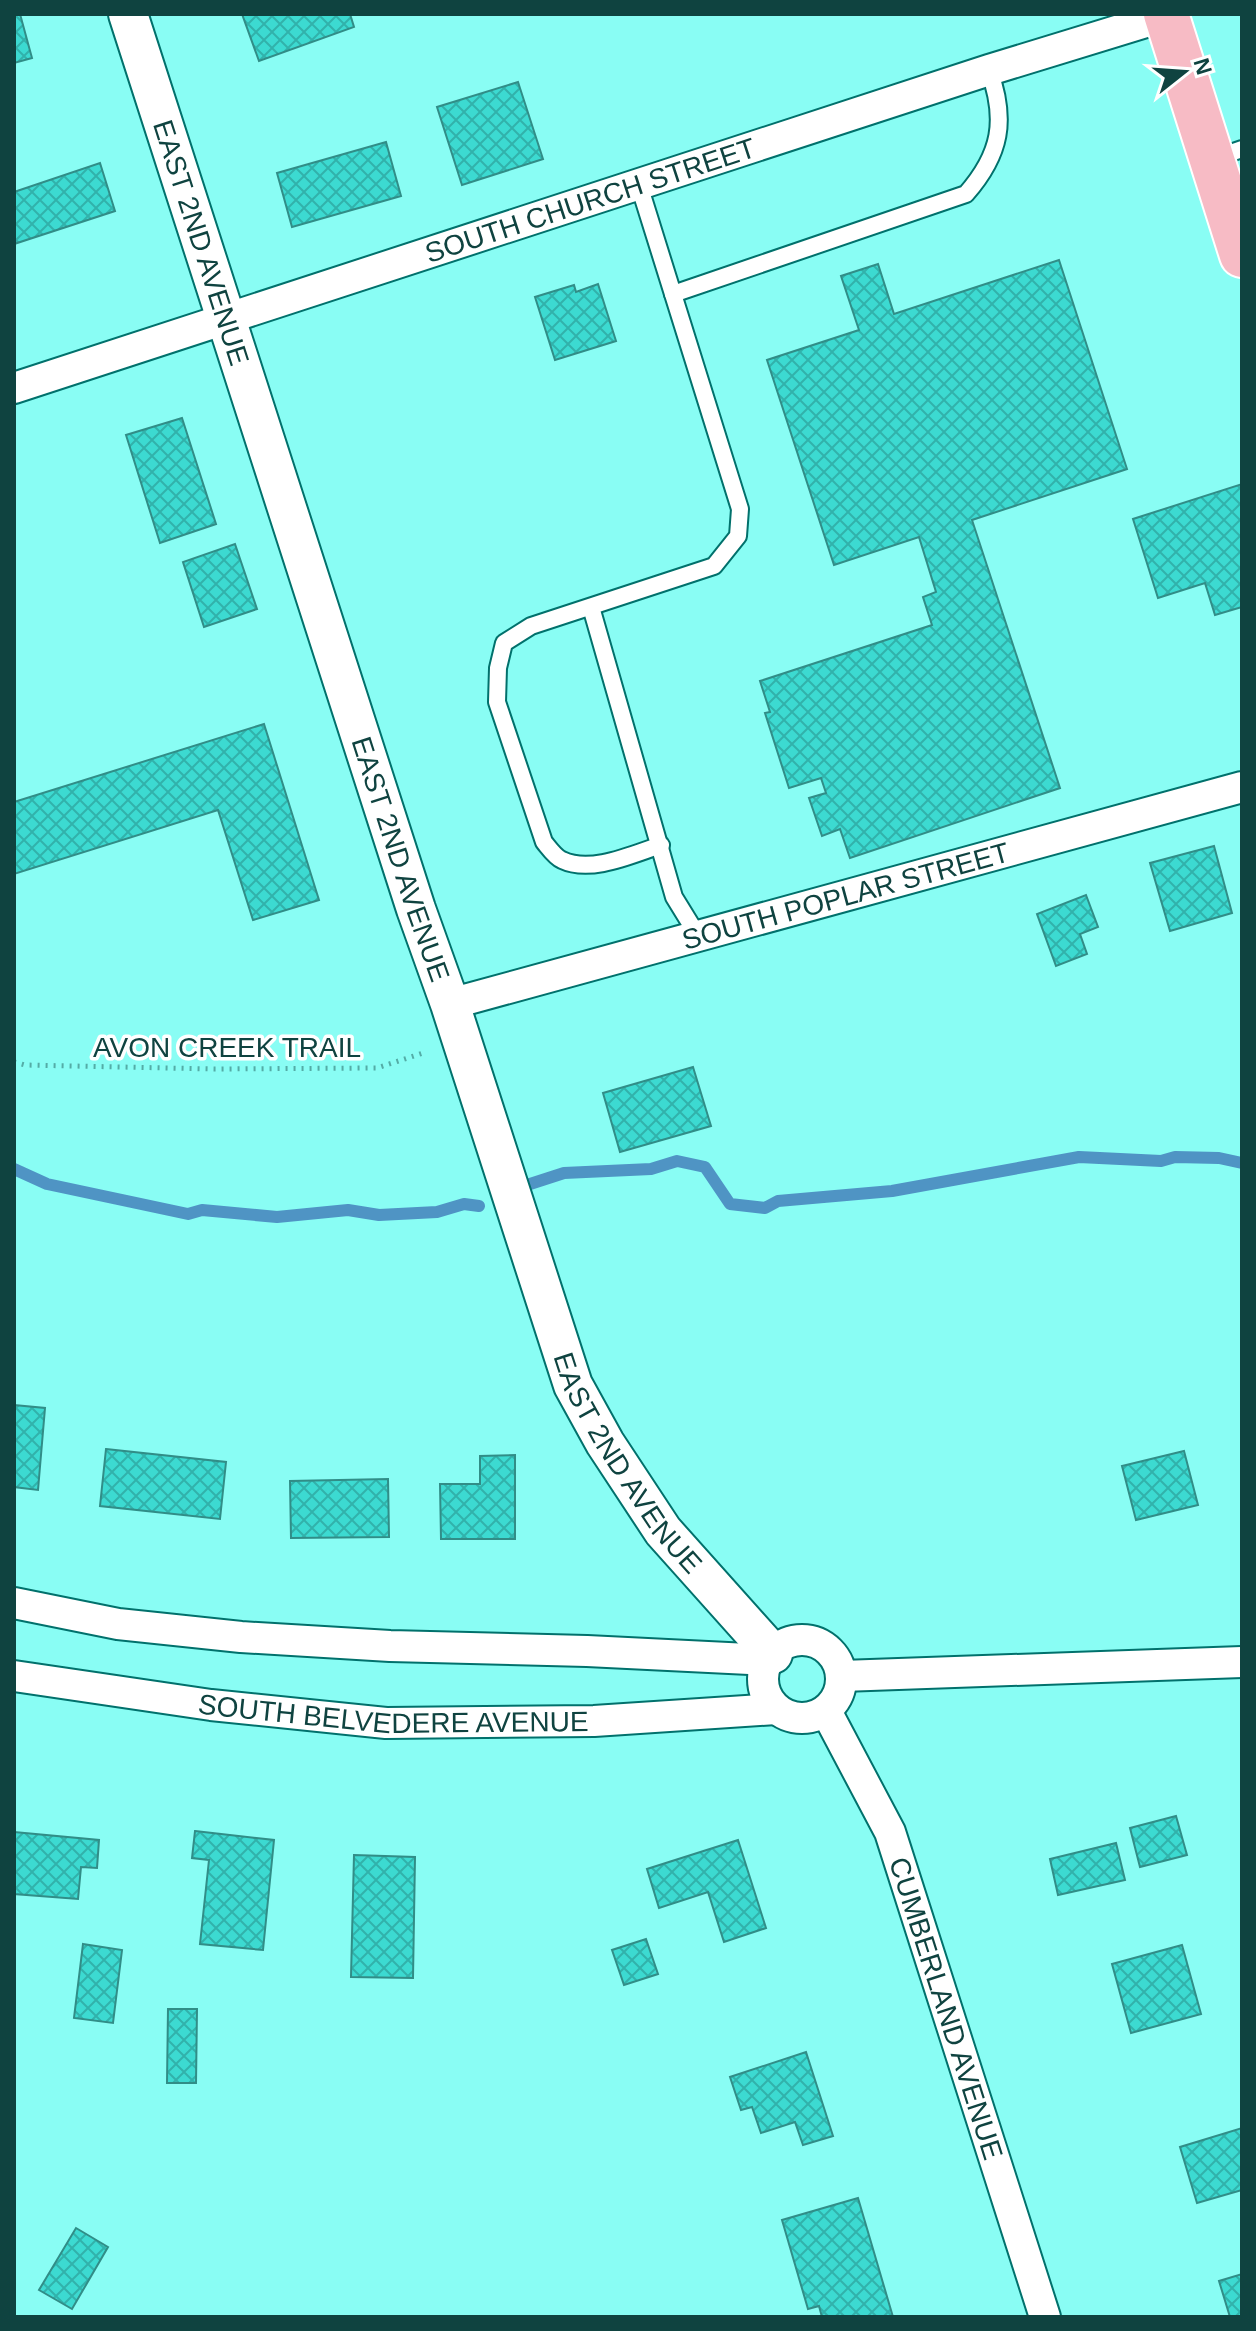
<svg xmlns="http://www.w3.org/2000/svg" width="1256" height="2331" font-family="Helvetica,sans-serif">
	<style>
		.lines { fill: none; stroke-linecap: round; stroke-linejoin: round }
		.stream { stroke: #4f94c4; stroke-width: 12 }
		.building { fill: url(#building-cross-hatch); stroke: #318d87; stroke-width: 2 }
		.service-casing { stroke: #01716c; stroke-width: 20 }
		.minor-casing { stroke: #01716c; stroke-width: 34 }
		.tertiary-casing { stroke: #01716c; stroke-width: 42 }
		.primary-casing { stroke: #fff; stroke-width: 48 }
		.path { stroke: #54aca6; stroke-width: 5; stroke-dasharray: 2 6; stroke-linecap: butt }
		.service { stroke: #fff; stroke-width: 16 }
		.minor { stroke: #fff; stroke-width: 30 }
		.tertiary { stroke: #fff; stroke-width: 38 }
		.primary { stroke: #f7bbc5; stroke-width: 44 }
		.labels { text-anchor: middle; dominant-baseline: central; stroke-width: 7; stroke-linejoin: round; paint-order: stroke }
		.street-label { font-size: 28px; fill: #0f4340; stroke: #fff }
	</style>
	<defs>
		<pattern id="building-cross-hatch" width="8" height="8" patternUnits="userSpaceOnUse" patternTransform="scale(2)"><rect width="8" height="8" fill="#3cdad1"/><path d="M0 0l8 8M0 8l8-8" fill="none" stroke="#31b2ab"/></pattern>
	</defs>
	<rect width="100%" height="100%" fill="#89fdf4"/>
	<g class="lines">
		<g class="stream">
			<polyline points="14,1169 47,1184 188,1214 202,1210 277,1217 348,1210 379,1215 437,1212 464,1204 479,1206"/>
			<polyline points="530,1184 564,1173 651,1169 677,1161 705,1167 730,1204 765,1208 778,1201 892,1191 1079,1157 1161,1161 1175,1157 1219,1158 1242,1163"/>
		</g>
	</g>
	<g class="building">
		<polygon points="14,14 20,14 32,58 14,63"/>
		<polygon points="242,14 350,14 354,27 259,61"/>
		<polygon points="518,82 543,159 462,185 437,107"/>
		<polygon points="386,142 401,196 292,227 277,173"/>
		<polygon points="100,163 115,211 14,244 14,192"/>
		<polygon points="1059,260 1127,469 972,520 1060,788 850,858 840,829 822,836 809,798 826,793 821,778 789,788 765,713 770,712 760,681 932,625 923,597 936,592 919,537 834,565 767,360 859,330 841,276 878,264 894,314"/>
		<polygon points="598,284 616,341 555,360 535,297 574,285 576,292"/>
		<polygon points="182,418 216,524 160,543 126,435"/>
		<polygon points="1242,484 1242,607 1215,615 1205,583 1158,598 1133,519"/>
		<polygon points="235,544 257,609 204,627 183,562"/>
		<polygon points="264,724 319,900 253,920 218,810 14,874 14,802"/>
		<polygon points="1214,846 1232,913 1170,931 1150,863"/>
		<polygon points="1086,895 1098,927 1080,934 1087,954 1056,966 1037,914"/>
		<polygon points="693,1067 711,1126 620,1152 603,1093"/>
		<polygon points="14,1405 45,1408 38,1490 14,1487"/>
		<polygon points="106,1449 226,1462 220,1519 100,1506"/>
		<polygon points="1184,1451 1198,1505 1136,1520 1122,1466"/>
		<polygon points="515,1455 515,1539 441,1539 440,1484 480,1484 480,1456"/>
		<polygon points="388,1479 389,1537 291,1538 290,1481"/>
		<polygon points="1176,1816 1187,1855 1140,1867 1130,1828"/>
		<polygon points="195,1831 274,1840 263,1950 200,1944 209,1860 192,1858"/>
		<polygon points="14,1832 99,1840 97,1868 81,1867 78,1899 14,1894"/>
		<polygon points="738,1840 766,1928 724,1942 708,1892 659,1908 647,1869"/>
		<polygon points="1116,1843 1125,1880 1058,1895 1050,1859"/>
		<polygon points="354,1855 415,1857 413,1978 351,1977"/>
		<polygon points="646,1939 658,1974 624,1985 612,1950"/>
		<polygon points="83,1944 122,1950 113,2023 74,2018"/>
		<polygon points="1182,1945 1201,2014 1131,2033 1112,1964"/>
		<polygon points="168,2009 197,2009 196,2083 167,2083"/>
		<polygon points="806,2052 833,2136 803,2145 795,2122 761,2133 752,2107 741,2110 730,2077"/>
		<polygon points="1242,2128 1242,2190 1197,2203 1180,2147"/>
		<polygon points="858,2198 893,2317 822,2317 819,2306 808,2309 782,2220"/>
		<polygon points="76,2228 108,2247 72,2309 39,2290"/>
		<polygon points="1242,2274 1242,2317 1230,2317 1219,2281"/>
	</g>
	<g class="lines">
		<g class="service-casing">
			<g id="service">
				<polyline points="1213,159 1242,149"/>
				<path d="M639 185 740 509 738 536 714 566 531 626 504 643 498 668 497 702 544 842C549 848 555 857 562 860 591 874 633 854 661 845"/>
				<path d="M673 294 966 194C1001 154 1007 120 989 70"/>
				<polyline points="591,607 674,897 698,936"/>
			</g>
		</g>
		<g class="minor-casing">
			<g id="minor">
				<path id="s1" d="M14 388 989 70 1172 14"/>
				<path id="s2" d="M450 1004 1242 787"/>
				<polyline points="14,1603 118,1624 241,1637 390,1646 587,1651 768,1660"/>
				<circle cx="802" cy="1679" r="39"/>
				<path id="s3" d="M14 1676 211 1705 386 1723 594 1721 776 1709"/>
				<polyline points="842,1676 1242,1662"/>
				<path id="s4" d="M826 1711 890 1832 1045 2317"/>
			</g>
		</g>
		<g class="tertiary-casing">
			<g id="tertiary">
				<path id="s5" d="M128 14 416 909 450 1004 573 1385 605 1443 663 1531 773 1654"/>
			</g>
		</g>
		<g class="primary-casing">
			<polyline id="primary" points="1166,14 1242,255"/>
		</g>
		<polyline class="path" points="14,1062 25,1065 215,1069 377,1068 426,1052"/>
		<use href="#service" class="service"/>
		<use href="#minor" class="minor"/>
		<use href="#tertiary" class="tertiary"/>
		<use href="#primary" class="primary"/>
	</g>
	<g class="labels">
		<g class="street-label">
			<text stroke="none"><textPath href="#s1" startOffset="606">SOUTH CHURCH STREET</textPath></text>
			<text stroke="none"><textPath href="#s5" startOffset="240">EAST 2ND AVENUE</textPath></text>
			<text stroke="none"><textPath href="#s5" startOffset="888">EAST 2ND AVENUE</textPath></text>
			<text stroke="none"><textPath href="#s2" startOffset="410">SOUTH POPLAR STREET</textPath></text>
			<text x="227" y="1047">AVON CREEK TRAIL</text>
			<text stroke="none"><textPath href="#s5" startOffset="1536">EAST 2ND AVENUE</textPath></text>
			<text stroke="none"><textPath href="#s3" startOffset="382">SOUTH BELVEDERE AVENUE</textPath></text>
			<text stroke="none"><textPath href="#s4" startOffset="322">CUMBERLAND AVENUE</textPath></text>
		</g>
	</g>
	<rect width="1256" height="2331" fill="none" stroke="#0f4340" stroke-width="32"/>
	<g transform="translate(1184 72) rotate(73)" stroke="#ffffff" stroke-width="6" paint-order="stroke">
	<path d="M0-6L14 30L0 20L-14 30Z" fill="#0f4340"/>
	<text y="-12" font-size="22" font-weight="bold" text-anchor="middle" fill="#0f4340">N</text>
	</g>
</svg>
